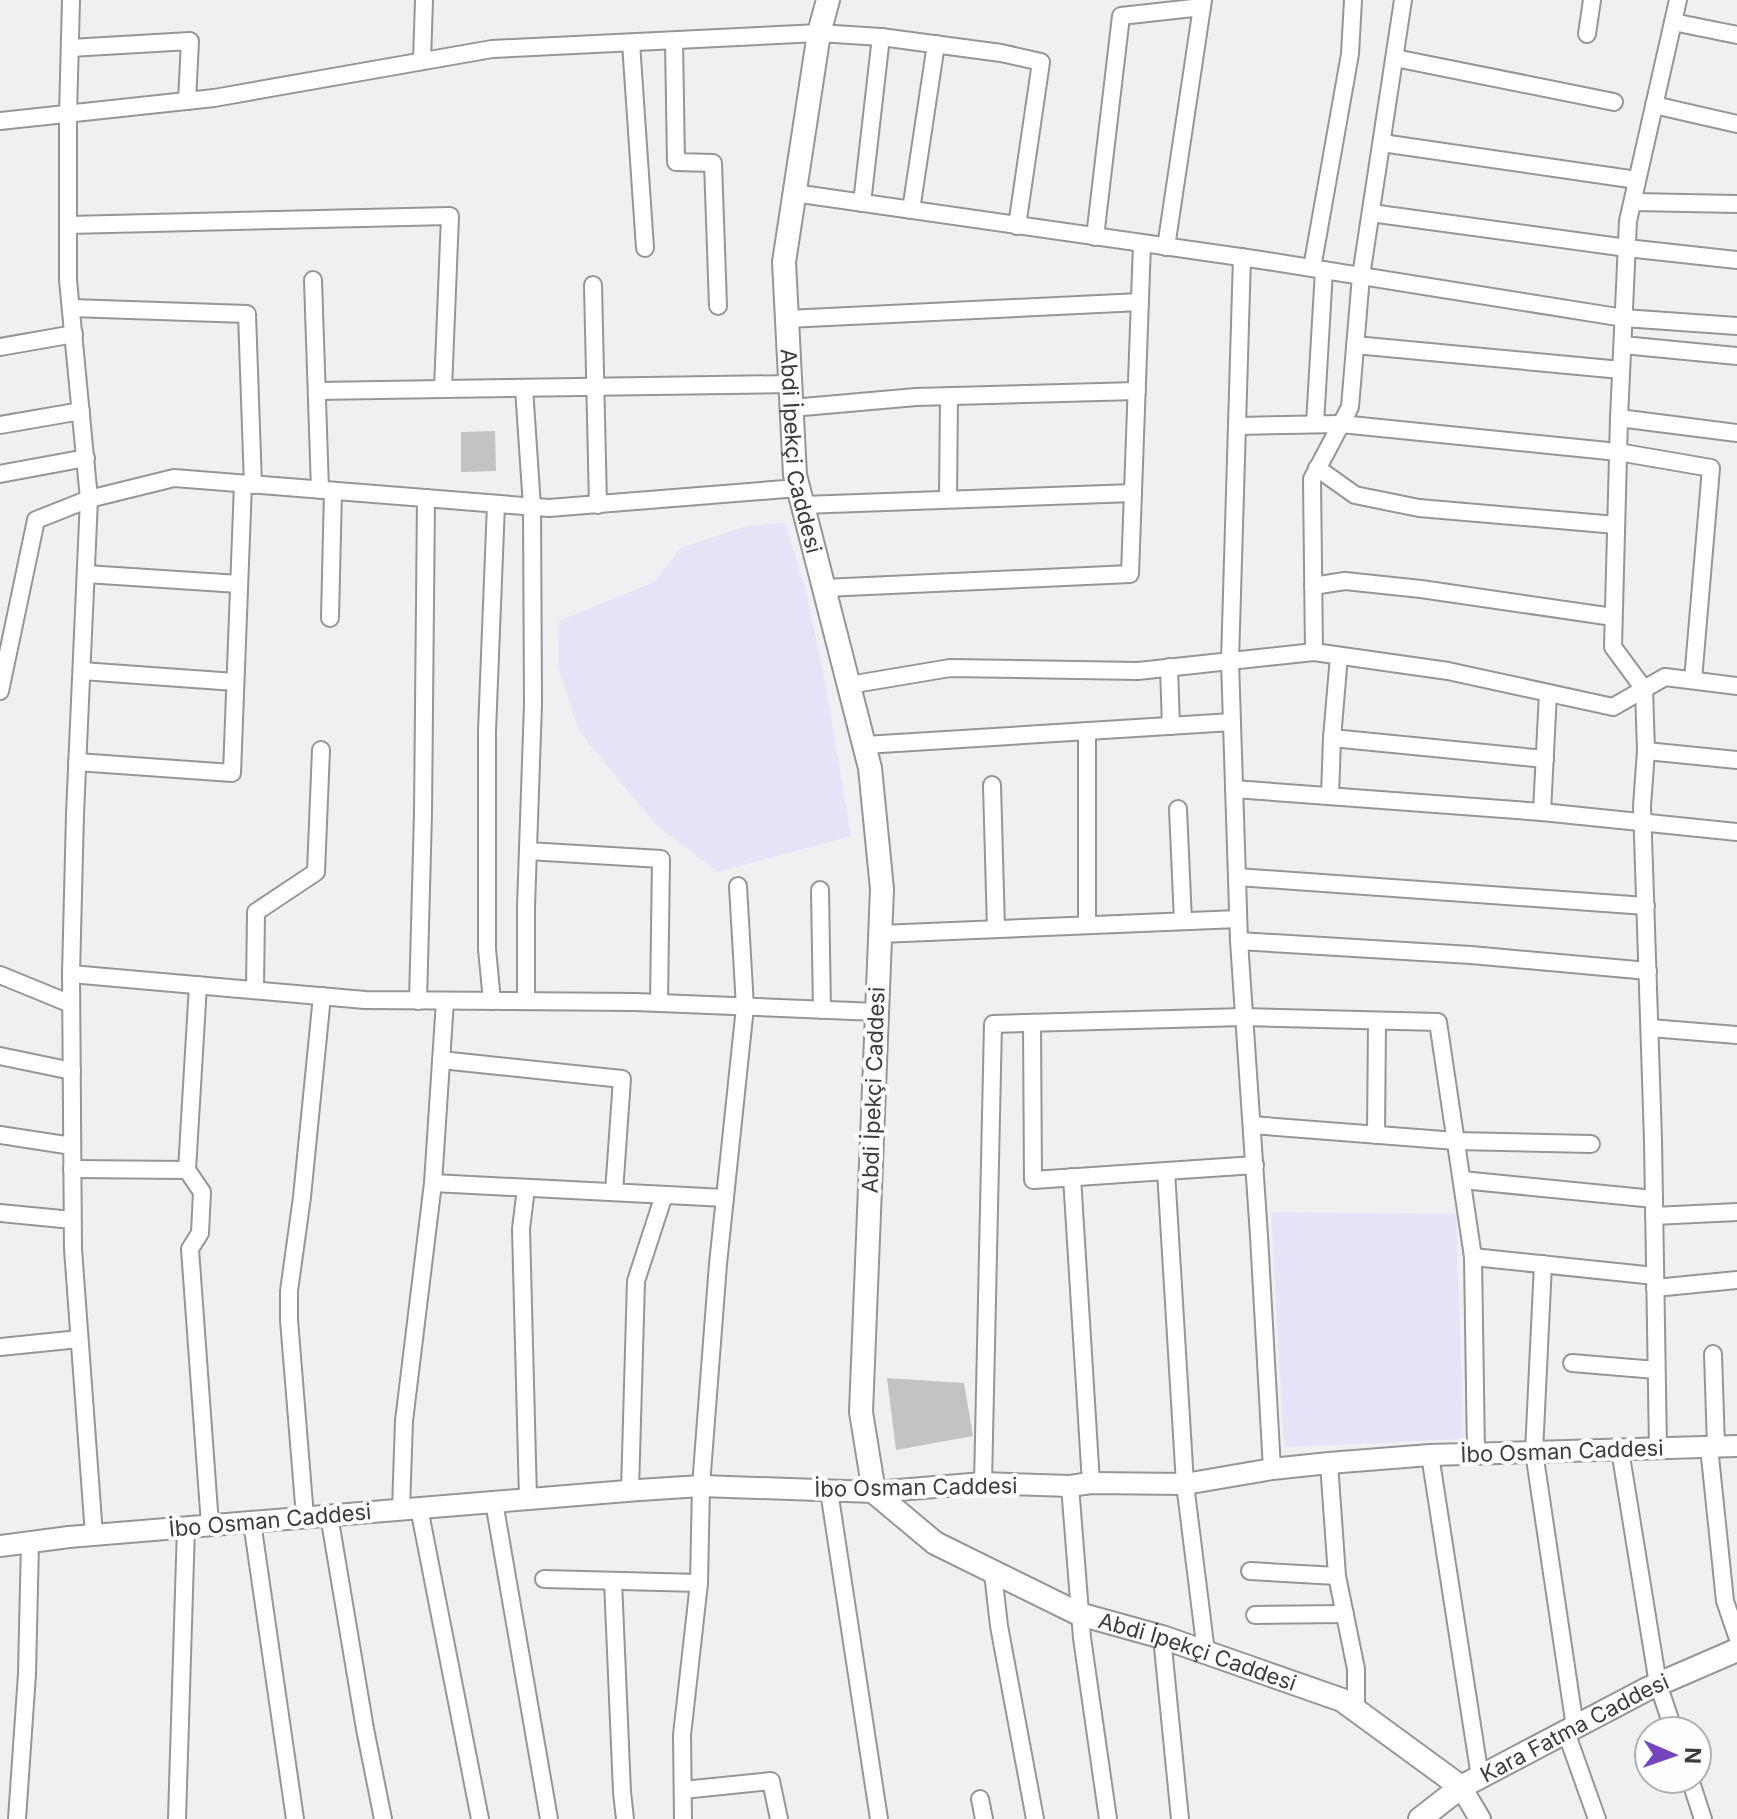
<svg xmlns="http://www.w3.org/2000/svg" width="1737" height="1819" font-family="Inter,sans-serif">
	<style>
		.education { fill: #e8e3f9 }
		.building { fill: #c3c3c5 }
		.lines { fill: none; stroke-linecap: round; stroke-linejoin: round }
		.minor-casing { stroke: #959697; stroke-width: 20 }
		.tertiary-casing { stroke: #959697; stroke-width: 24 }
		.secondary-casing { stroke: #959697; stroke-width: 26 }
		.minor { stroke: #fff; stroke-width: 16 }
		.tertiary { stroke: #fff; stroke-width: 20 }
		.secondary { stroke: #fff; stroke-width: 22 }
		.labels { text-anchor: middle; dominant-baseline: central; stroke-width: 8; stroke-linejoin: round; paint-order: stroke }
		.street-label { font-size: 22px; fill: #3b3c3c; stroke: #fdfeff }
	</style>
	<rect width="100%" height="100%" fill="#f0f0f2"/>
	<g class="education">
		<polygon points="785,523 807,594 826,688 851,836 718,872 655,824 579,731 558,667 559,621 654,582 681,548 747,526"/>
		<polygon points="1271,1212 1456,1214 1464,1439 1284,1447"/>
	</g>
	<g class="building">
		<polygon points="495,431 496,471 461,472 461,432"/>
		<polygon points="887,1378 964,1383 973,1436 896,1450"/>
	</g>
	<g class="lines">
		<g class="minor-casing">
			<g id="minor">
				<polyline points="71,0 68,115 68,280 89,499 75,814 71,974 365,1000 635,1002 877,1012"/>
				<polyline points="1673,22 1737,35"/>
				<polyline points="1587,34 1592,0"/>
				<polyline points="674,41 676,162 713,163 718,306"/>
				<polyline points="631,43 645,248"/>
				<polyline points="70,48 190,41 187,101"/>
				<polyline points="1395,58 1614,102"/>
				<polyline points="422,61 424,0"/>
				<polyline points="1654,105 1737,124"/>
				<polyline points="0,121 214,98 492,49 819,33 881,37 1001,53 1041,62 1017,226"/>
				<polyline points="1382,143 1637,180"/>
				<polyline points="794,193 1261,260 1624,318 1737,326"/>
				<polyline points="1633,202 1737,204"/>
				<polyline points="862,203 881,37"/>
				<polyline points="911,210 936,44"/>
				<polyline points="1371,213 1627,248 1737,260"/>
				<polyline points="68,225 450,216 443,389 790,384"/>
				<polyline points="1095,237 1121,16 1202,7"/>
				<polyline points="1166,247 1203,0"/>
				<polyline points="1242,257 1230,661 1239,941 1259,1236 1272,1469"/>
				<polyline points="1312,268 1350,54 1353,0"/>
				<polyline points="313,280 320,490"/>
				<polyline points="593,285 598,505"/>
				<polyline points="71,308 247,314 253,485"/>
				<polyline points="787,319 1140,302"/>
				<polyline points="1355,345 1621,370"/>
				<polyline points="1623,345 1737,356"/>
				<polyline points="0,347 74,334"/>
				<polyline points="524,388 532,507 533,704 526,907 526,1001"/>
				<polyline points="317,391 443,389"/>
				<polyline points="792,408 916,397 1137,391"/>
				<polyline points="1619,418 1737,433"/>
				<polyline points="1315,424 1324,270"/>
				<polyline points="0,425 81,411"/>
				<polyline points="1237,426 1341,424 1618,452 1711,468 1693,680"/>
				<polyline points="1317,468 1355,495 1419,508 1616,525"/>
				<polyline points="0,474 86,458"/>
				<polyline points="948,499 949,396"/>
				<polyline points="803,505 1133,493"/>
				<polyline points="86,574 239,584"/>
				<polyline points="1313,586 1345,581 1421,589 1613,617"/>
				<polyline points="824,588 1130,574 1142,244"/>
				<polyline points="330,618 333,491"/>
				<polyline points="1314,652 1312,479 1350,407 1361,276 1403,0"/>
				<polyline points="1169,667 1171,726"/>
				<polyline points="82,671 235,682"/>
				<polyline points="849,685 950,668 1138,671 1314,652 1448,671 1613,707 1665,677 1737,686"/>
				<polyline points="0,691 36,520 89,499 174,478 549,508 798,488"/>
				<polyline points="1087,731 1087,925"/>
				<polyline points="1332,738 1545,759"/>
				<polyline points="865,745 1232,722"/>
				<polyline points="1646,751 1737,760"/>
				<polyline points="77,762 232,773 243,484"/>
				<polyline points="992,785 996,929"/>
				<polyline points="1234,789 1542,812 1737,832"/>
				<polyline points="1330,796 1332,738 1339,656"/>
				<polyline points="1178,809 1183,921"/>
				<polyline points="1542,812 1548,693"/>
				<polyline points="528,851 661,859 659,1003"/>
				<polyline points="1237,877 1646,906"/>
				<polyline points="820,890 822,1010"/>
				<polyline points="880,934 1238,919"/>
				<polyline points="1239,941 1471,955 1648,971"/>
				<polyline points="71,974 73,1249 94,1535"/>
				<polyline points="0,975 71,1004"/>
				<polyline points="255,990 256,912 316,872 321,750"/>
				<polyline points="418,1001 423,813 426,498"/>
				<polyline points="492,1001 487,949 487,731 496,504"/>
				<polyline points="1032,1023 1033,1180 1255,1165"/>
				<polyline points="1650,1028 1737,1035"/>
				<polyline points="0,1056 72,1071"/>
				<polyline points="441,1060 622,1079 614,1192"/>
				<polyline points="1252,1125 1456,1141 1591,1144"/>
				<polyline points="0,1135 72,1146"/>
				<polyline points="1376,1135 1377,1021"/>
				<polyline points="72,1169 187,1170 198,985"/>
				<polyline points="187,1170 202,1192 200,1233 190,1249 210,1525"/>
				<polyline points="1166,1171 1185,1484 1206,1652"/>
				<polyline points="1072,1177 1091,1483"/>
				<polyline points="1462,1180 1654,1199"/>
				<polyline points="433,1183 725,1198"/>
				<polyline points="526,1188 521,1229 528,1499"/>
				<polyline points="0,1213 72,1220"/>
				<polyline points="1654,1216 1737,1212"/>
				<polyline points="1473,1257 1655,1276"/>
				<polyline points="1543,1264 1534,1452 1575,1727"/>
				<polyline points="1655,1288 1737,1280"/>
				<polyline points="0,1347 79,1339"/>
				<polyline points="1713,1354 1716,1447"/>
				<polyline points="1572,1363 1656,1370"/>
				<polyline points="1709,1447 1725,1601 1737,1636"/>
				<polyline points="1658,1449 1653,1140 1642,806 1646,751 1644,689 1613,647 1619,418 1628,221 1678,0"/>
				<polyline points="1620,1450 1658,1684 1674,1731"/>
				<polyline points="1430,1455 1480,1777"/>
				<polyline points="1329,1463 1337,1576 1356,1669 1356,1710"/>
				<polyline points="983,1483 993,1024 1244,1017 1438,1022 1473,1257 1476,1454"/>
				<polyline points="1070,1486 1082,1638 1108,1819"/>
				<polyline points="630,1490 636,1281 664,1195"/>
				<polyline points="829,1491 879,1819"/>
				<polyline points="494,1502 549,1819"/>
				<polyline points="419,1508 480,1819"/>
				<polyline points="401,1509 404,1421 433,1183 445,1001"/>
				<polyline points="329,1515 365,1729 383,1819"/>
				<polyline points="305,1517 289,1320 289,1291 302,1197 322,996"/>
				<polyline points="252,1522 295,1819"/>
				<polyline points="1250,1571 1337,1576"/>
				<polyline points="993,1573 999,1626 1035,1819"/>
				<polyline points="544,1579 699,1583"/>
				<polyline points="613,1581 622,1792 625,1819"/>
				<polyline points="1255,1615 1345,1614"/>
				<polyline points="1162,1637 1180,1819"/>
				<polyline points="1566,1732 1597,1819"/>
				<polyline points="1690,1779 1703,1819"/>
				<polyline points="683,1790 771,1781 779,1819"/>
				<polyline points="980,1799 984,1819"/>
				<polyline points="17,1819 27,1674 30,1542"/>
				<polyline points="177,1819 186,1527"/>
				<polyline points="683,1819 682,1735 699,1583 701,1486 718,1264 745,1007 738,886"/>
			</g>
		</g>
		<g class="tertiary-casing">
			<g id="tertiary">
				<polyline points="0,1546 69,1537 639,1490 701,1486 874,1492 983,1483 1070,1486 1091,1483 1185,1484 1272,1469 1329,1463 1430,1455 1737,1446"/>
				<polyline points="1461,1787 1480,1819"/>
			</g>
		</g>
		<g class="secondary-casing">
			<g id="secondary">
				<path id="s1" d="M828 0 819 33 784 262 795 475 870 768 882 889 861 1412 874 1492 935 1543 1079 1614 1162 1637 1342 1700 1461 1787"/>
				<path id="s2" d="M1420 1819 1461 1787 1480 1777 1647 1689 1737 1650"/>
			</g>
		</g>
		<use href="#minor" class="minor"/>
		<use href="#tertiary" class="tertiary"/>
		<use href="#secondary" class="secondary"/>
	</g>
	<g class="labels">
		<g class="street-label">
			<text stroke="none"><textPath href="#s1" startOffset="456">Abdi İpekçi Caddesi</textPath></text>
			<text transform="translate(873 1090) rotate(-88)">Abdi İpekçi Caddesi</text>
			<text transform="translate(1562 1451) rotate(-2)">İbo Osman Caddesi</text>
			<text transform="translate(916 1487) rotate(-1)">İbo Osman Caddesi</text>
			<text transform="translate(270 1520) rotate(-5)">İbo Osman Caddesi</text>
			<text stroke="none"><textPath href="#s1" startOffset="1872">Abdi İpekçi Caddesi</textPath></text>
			<text stroke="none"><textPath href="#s2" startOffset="180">Kara Fatma Caddesi</textPath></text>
		</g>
	</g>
	<g transform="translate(1673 1755) rotate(92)"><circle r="38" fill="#fdfeff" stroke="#afb0b1" stroke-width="2"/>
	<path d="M0-6L14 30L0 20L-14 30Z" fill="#7445bd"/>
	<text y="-12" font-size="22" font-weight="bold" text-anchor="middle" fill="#3b3c3c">N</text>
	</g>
</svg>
